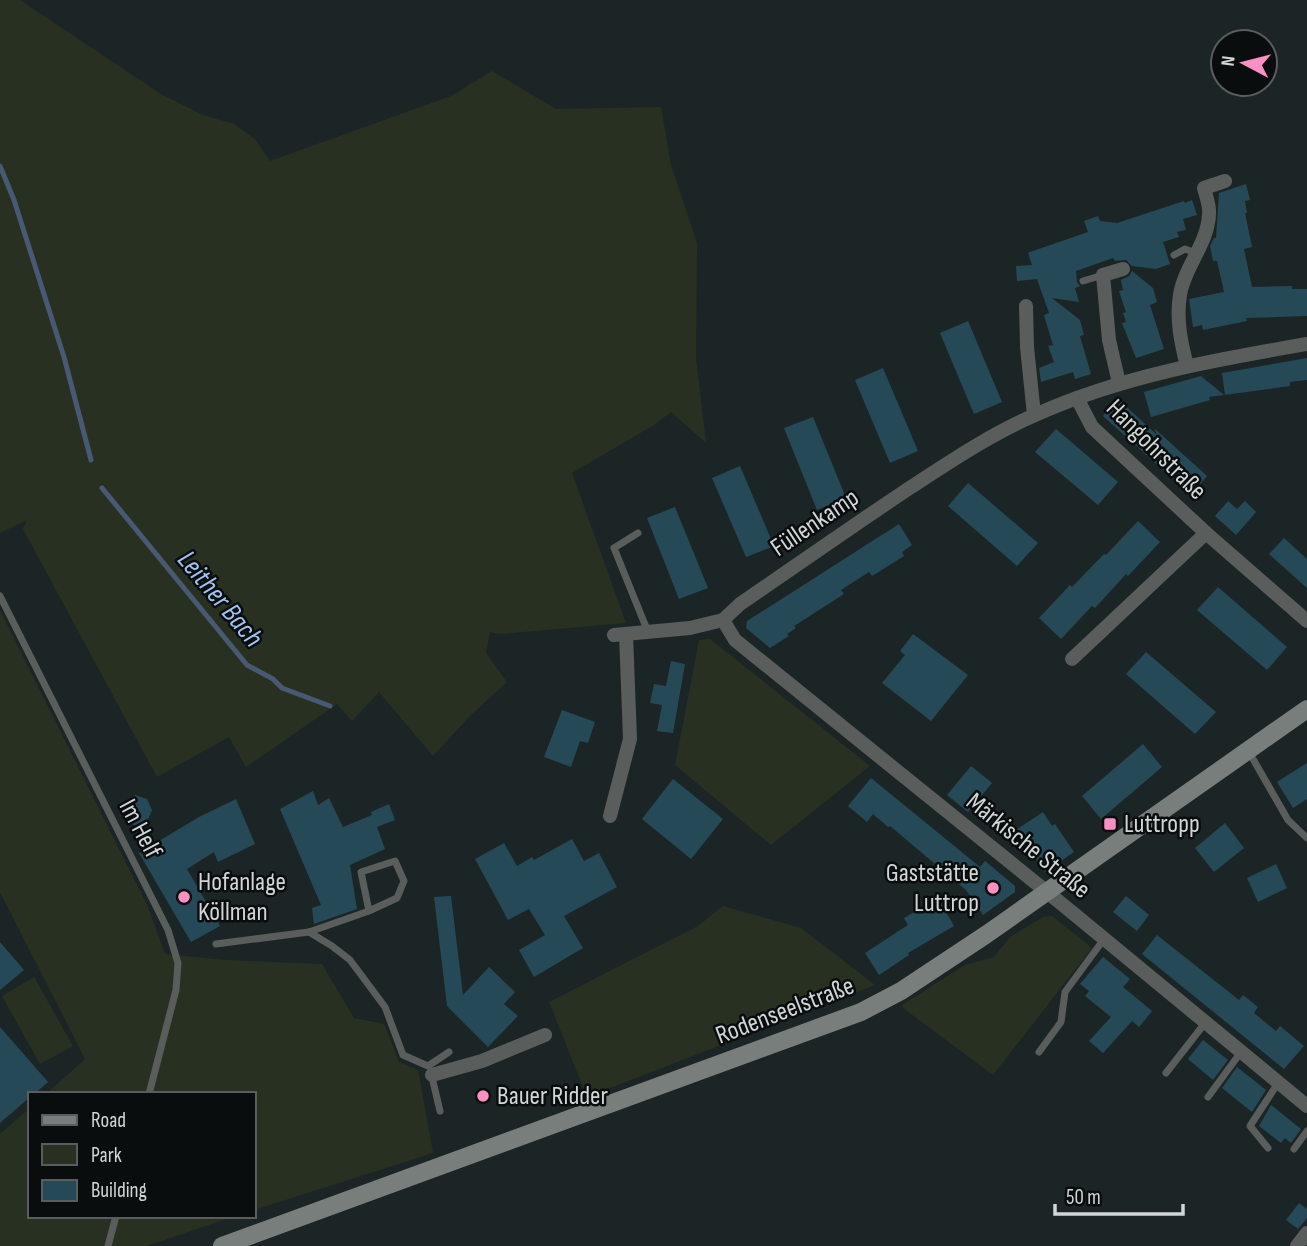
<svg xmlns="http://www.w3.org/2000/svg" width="1307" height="1246" font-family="'Sofia Sans Condensed',sans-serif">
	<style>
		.green { fill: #283121 }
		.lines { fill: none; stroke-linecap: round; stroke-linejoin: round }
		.stream { stroke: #485973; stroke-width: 5 }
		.building { fill: #264957 }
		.service { stroke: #595d5b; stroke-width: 7 }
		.minor { stroke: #595d5b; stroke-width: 14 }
		.secondary { stroke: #787e7b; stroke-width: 18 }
		.poi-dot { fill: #fc8fc3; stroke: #0a0d0d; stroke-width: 2.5 }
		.labels { text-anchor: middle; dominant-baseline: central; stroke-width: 5; stroke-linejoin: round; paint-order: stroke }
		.street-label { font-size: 26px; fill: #d1d6d6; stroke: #0a0d0d }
		.poi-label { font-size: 26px; fill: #d1d6d6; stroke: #0a0d0d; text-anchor: start }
		.water-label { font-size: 28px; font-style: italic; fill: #a1c3f3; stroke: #0a0d0d }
	</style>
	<rect width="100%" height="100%" fill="#1c2525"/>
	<g class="green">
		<polygon points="0,0 20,0 161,94 203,115 234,124 255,139 270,161 451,96 492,71 556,109 661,107 671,165 697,243 696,358 706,443 671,412 654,425 572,473 626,623 500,634 490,632 486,653 507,682 469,717 433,756 379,692 352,721 337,704 246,767 229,737 157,777 23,529 27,520 0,533"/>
		<polygon points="0,610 148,907 165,954 225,960 322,964 354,1018 384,1024 399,1062 418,1070 433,1153 254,1210 254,1094 46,1094 85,1059 0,892"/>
		<polygon points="710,639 870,766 771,845 675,765 699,640"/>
		<polygon points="723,906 801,928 875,985 587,1097 549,1002 698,926"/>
		<polygon points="1052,916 1092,948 993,1075 903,1008 902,1005 965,965 994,957 1010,937 1043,917"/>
		<polygon points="34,977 73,1046 40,1064 2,996"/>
		<polygon points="30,1108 30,1216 235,1216 147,1246 0,1246 0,1134"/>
	</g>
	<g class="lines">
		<g class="stream">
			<polyline points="0,166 14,200 64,357 91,460"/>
			<polyline points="102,488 247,665 273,679 282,688 330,706"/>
		</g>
	</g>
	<g class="building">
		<polygon points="1246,184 1250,200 1245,201 1247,213 1245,213 1252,247 1244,249 1252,287 1292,286 1292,289 1307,289 1307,316 1246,318 1247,321 1203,330 1202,325 1193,327 1189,299 1224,292 1217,261 1213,261 1210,246 1214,238 1216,238 1219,193"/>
		<polygon points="1192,200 1197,215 1183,219 1186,230 1177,232 1179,237 1163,242 1170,264 1156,269 1132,266 1126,260 1115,261 1113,258 1076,271 1077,282 1080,286 1075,288 1079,302 1052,298 1080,320 1084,335 1080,336 1091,374 1075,379 1073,372 1041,382 1039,368 1054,362 1048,346 1053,345 1044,315 1049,313 1037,279 1017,281 1016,266 1032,265 1028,253 1030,252 1088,232 1084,221 1098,216 1100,221 1117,223 1184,201 1185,203"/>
		<polygon points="1132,271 1153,288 1157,302 1150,305 1164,349 1136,358 1122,323 1126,322 1123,313 1126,312 1119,291 1123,290 1121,280 1129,276"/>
		<polygon points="968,321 1002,402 974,414 940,333"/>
		<polygon points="1307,358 1307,380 1290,382 1290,386 1225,395 1222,373"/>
		<polygon points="883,368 918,451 890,463 855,380"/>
		<polygon points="1201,376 1224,395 1209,397 1210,400 1151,417 1144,392"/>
		<polygon points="1117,398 1157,435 1154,428 1207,476 1191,495 1103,416"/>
		<polygon points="813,417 846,498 817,510 784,428"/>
		<polygon points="1056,429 1118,482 1098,505 1035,452"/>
		<polygon points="740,466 774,546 746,557 712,478"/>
		<polygon points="968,483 1038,543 1017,566 948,506"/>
		<polygon points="1228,501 1237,509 1245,501 1256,512 1236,535 1215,516"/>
		<polygon points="675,507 708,588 679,599 647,518"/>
		<polygon points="1138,521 1160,542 1128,576 1126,574 1095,608 1092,606 1061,639 1039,618 1070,585 1072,587 1104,554 1106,555"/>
		<polygon points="899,524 912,545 902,552 904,556 872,576 869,572 841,590 844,594 794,626 796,628 787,634 789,636 770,648 746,628 747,621"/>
		<polygon points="1284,538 1307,559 1307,588 1269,554"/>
		<polygon points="1218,587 1287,647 1267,670 1197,610"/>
		<polygon points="913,634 968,675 931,721 882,683 905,655 900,651"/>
		<polygon points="1146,652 1216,712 1195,734 1126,674"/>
		<polygon points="671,661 685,664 673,733 657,731 662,705 650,703 654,684 666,686"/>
		<polygon points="562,710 595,722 588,743 580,741 571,767 544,757"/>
		<polygon points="1143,744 1162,767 1101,819 1082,796"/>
		<polygon points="1307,763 1307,799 1293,808 1277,782"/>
		<polygon points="971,766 992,783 968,812 947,795"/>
		<polygon points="871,778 980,867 985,861 1015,886 1015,892 983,915 966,890 890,826 888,827 873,814 867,822 848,806"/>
		<polygon points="673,779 723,819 691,859 642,819"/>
		<polygon points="313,791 318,805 329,798 343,827 372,815 371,812 389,804 395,820 377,827 385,849 350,865 357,909 314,924 312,908 321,905 280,809"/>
		<polygon points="135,795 147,799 152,810 144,829 127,822 122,812 126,801"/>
		<polygon points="236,799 255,844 218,862 214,852 187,869 220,926 191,942 139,853 199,817"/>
		<polygon points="1043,812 1052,826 1055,824 1074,852 1045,872 1016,830"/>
		<polygon points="1225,823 1244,848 1214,872 1195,848"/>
		<polygon points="572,839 584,861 599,853 617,887 564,916 583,948 534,977 519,950 545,935 529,909 508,920 475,859 504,843 517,866 532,857 534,860"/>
		<polygon points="1276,864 1287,888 1258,902 1247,878"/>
		<polygon points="451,896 463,995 489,967 515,992 504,1004 518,1016 488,1047 447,1006 434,897"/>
		<polygon points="1126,896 1149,915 1137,931 1113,912"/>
		<polygon points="938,898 954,926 908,953 909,955 879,975 865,953 908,925 904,918"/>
		<polygon points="1157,935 1239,1000 1243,995 1258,1007 1254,1013 1276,1031 1280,1026 1304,1046 1284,1069 1142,954"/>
		<polygon points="0,942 24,970 0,990"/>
		<polygon points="1103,957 1130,979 1123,987 1152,1011 1139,1027 1132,1021 1103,1053 1089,1041 1111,1017 1085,996 1089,991 1080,984"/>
		<polygon points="0,1027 48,1082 34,1094 30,1094 30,1097 0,1123"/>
		<polygon points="1203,1040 1228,1060 1213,1080 1188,1059"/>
		<polygon points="1237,1067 1266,1090 1252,1112 1222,1088"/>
		<polygon points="1271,1105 1301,1129 1291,1143 1285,1138 1281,1143 1259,1126"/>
		<polygon points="1299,1203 1307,1209 1307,1218 1298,1229 1286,1220"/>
	</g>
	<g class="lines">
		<g class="service">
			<polyline points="1174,255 1185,249 1196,253"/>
			<polyline points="1083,281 1103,275"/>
			<polyline points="638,533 614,548 648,632"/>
			<polyline points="0,596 168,930 178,963 176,990 149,1094"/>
			<polyline points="1249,752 1288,820 1307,838"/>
			<polyline points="309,932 332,946 350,960 385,1007 403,1055 428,1066 449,1052"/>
			<polyline points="216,944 309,932 369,911 361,872 395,861 404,881 397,898 369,911"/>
			<polyline points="1039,1052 1061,1022 1065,992 1104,939"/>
			<polyline points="431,1073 440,1111"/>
			<polyline points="1166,1073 1205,1023"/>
			<polyline points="1208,1097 1241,1052"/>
			<polyline points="1268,1148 1250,1126 1278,1083"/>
			<polyline points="1294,1149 1307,1131"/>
			<polyline points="108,1246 116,1216"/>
		</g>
		<g class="minor">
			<polyline points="1026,306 1027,347 1034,415"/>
			<path d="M1187 366C1181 343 1176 319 1180 295 1184 267 1208 244 1209 214 1210 206 1206 196 1204 188L1225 181"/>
			<polyline points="1119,383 1109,340 1103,275 1123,269"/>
			<polyline points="1077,398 1092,427 1206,533 1307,621"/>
			<polyline points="723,620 735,640 1068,909 1307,1106"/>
			<path d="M614 635 690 628 723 620 740 604C797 565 854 525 911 487 951 461 991 434 1035 415 1122 376 1214 360 1307 344"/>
			<polyline points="1072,659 1206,533"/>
			<polyline points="610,816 630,739 626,634"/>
			<polyline points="432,1075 482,1061 545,1035"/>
			<polyline points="1297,1246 1307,1233"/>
		</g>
		<polyline class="secondary" points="222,1246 861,1012 901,991 987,934 1307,709"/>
	</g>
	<g class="poi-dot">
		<rect x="1103" y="817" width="14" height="14" rx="3.5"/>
		<circle cx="993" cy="888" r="7"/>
		<circle cx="184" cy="897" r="7"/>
		<circle cx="483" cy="1096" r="7"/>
	</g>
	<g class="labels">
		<g class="street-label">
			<text transform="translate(1156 450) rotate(45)">Hangohrstraße</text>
			<text transform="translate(815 523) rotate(-34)">Füllenkamp</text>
			<text transform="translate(140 829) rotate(62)">Im Helf</text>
			<text transform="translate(1028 846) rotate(39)">Märkische Straße</text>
			<text transform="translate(785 1011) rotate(-21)">Rodenseelstraße</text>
		</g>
		<g class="poi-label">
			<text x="1124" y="824">Luttropp</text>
			<text x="979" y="873" text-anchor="end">Gaststätte<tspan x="979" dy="30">Luttrop</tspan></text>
			<text x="198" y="882">Hofanlage<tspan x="198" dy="30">Köllman</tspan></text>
			<text x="497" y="1096">Bauer Ridder</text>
		</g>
		<g class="water-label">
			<text transform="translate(220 599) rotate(50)">Leither Bach</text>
		</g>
	</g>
	<rect x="28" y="1092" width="228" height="126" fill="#0a0d0d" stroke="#5a5d5d" stroke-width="2"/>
	<rect x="42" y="1115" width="35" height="10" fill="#787e7b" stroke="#5a5d5d" stroke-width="2"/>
	<text x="91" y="1127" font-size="21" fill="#d1d6d6">Road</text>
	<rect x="42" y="1144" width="35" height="21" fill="#283121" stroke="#5a5d5d" stroke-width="2"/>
	<text x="91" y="1162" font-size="21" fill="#d1d6d6">Park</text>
	<rect x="42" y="1180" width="35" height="21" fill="#264957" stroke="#5a5d5d" stroke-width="2"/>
	<text x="91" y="1197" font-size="21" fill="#d1d6d6">Building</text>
	<g transform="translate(1244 63) rotate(277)"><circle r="33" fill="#0a0d0d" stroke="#5a5d5d" stroke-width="2"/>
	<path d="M0-5L12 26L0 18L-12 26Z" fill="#fc8fc3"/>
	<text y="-10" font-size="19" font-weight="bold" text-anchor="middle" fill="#d1d6d6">N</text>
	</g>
	<path d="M1055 1204v10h128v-10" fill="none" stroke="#d1d6d6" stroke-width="3.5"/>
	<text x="1066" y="1204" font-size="21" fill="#d1d6d6" stroke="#0a0d0d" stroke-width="5" paint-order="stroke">50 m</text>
</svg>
